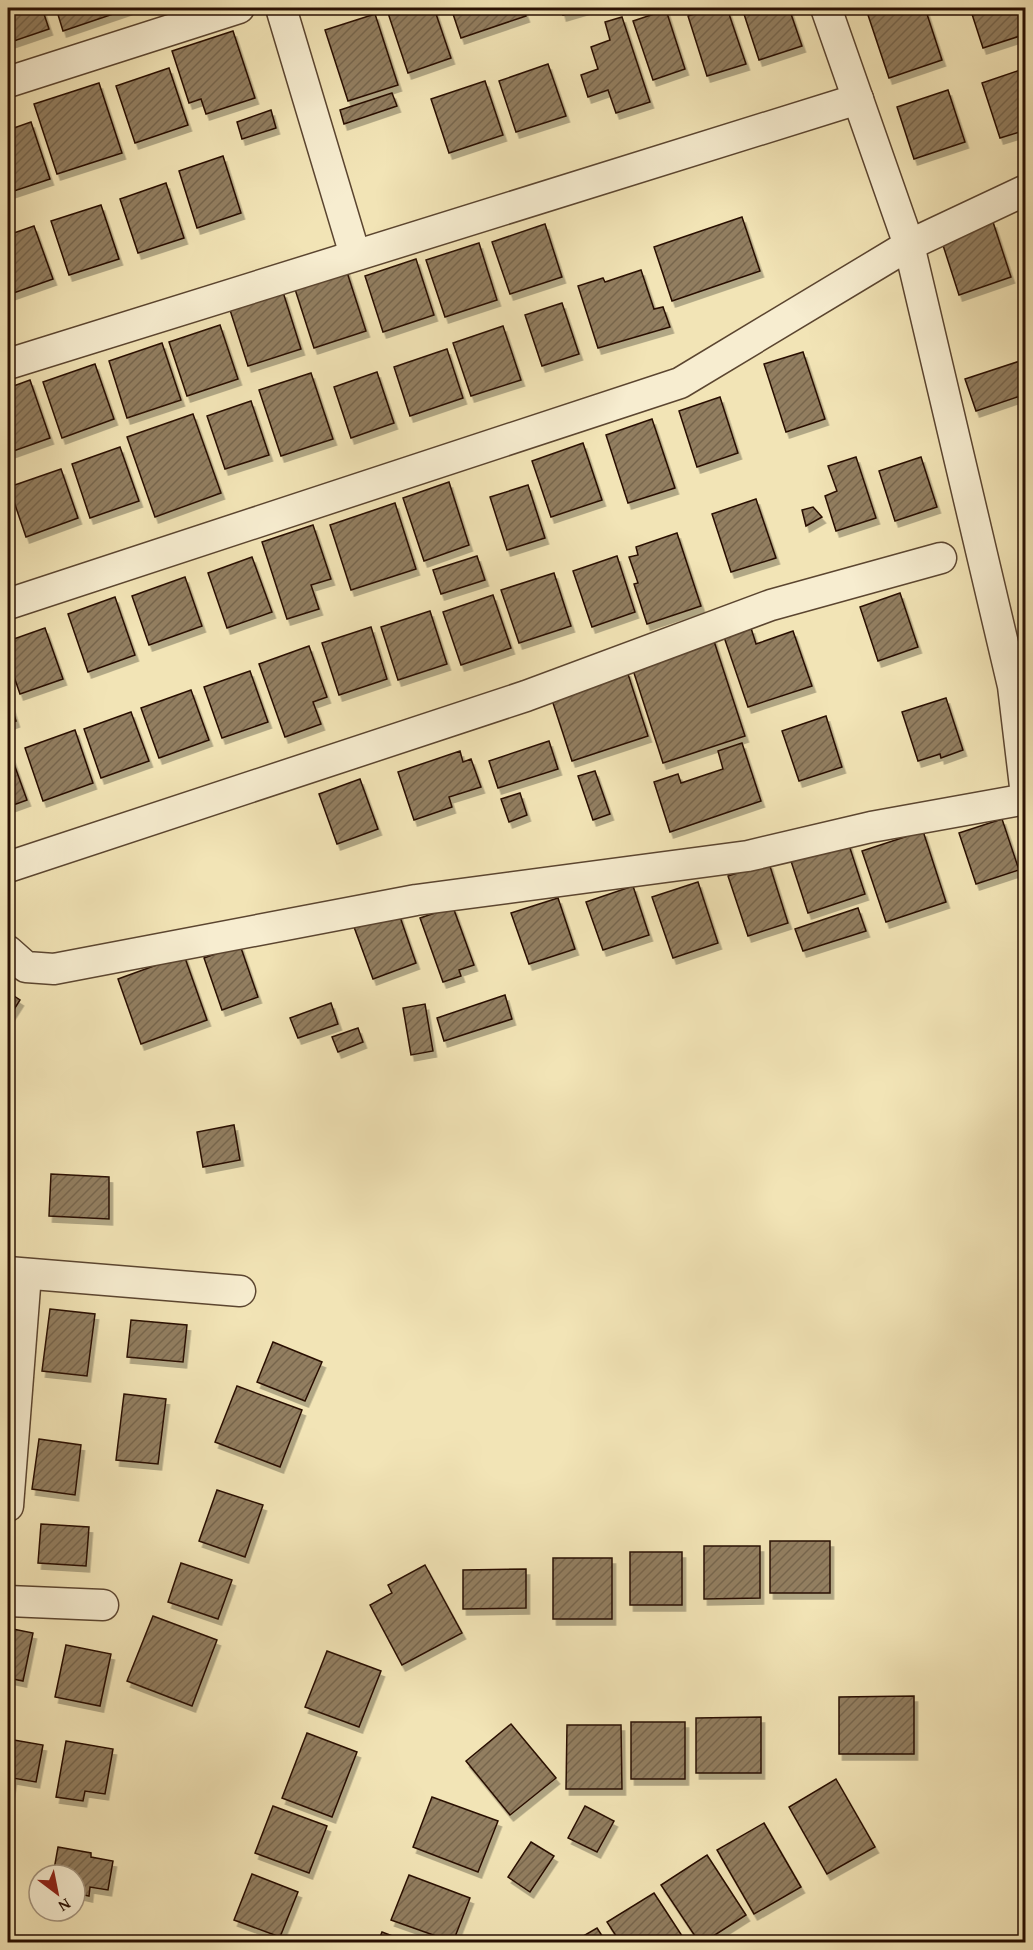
<svg xmlns="http://www.w3.org/2000/svg" width="1033" height="1950" font-family="'Gentium Book Plus',serif">
	<style>
		.building { fill: url(#building-hatch); stroke: #291003; stroke-width: 1.5; filter: url(#shadow) }
		.lines { fill: none; stroke-linecap: round; stroke-linejoin: round }
		.minor-casing { stroke: #5b4530; stroke-width: 33 }
		.minor { stroke: #f7edd0; stroke-width: 30 }
	</style>
	<defs>
		<pattern id="building-hatch" width="6" height="6" patternUnits="userSpaceOnUse" patternTransform="scale(1.5)"><rect width="6" height="6" fill="#927e60"/><path d="M-1 1l2-2M0 6l6-6M5 7l2-2" fill="none" stroke="#77664d"/></pattern>
		<filter id="shadow"><feDropShadow dx="3.5" dy="6" stdDeviation="0" flood-color="#0004"/></filter>
	</defs>
	<rect width="100%" height="100%" fill="#f2e4b6"/>
	<filter id="stains"><feTurbulence type="fractalNoise" baseFrequency=".00333" numOctaves="4"/><feColorMatrix values="0 0 0 0 .2 0 0 0 0 .09 0 0 0 0 .02 0 0 0 .5 -.17"/></filter>
	<radialGradient id="worn" r=".72"><stop offset=".6" stop-color="#630" stop-opacity="0"/><stop offset="1" stop-color="#630" stop-opacity=".3"/></radialGradient>
	<g class="building">
		<polygon points="8,8 42,8 49,29 8,43"/>
		<polygon points="56,8 128,8 128,9 63,31"/>
		<polygon points="394,8 434,8 451,58 408,73 387,10"/>
		<polygon points="451,8 523,8 526,16 461,38"/>
		<polygon points="561,8 587,8 563,15"/>
		<polygon points="713,8 727,8 746,64 707,76 688,16"/>
		<polygon points="742,8 789,8 802,46 759,60"/>
		<polygon points="870,8 925,8 942,60 889,78 866,9"/>
		<polygon points="970,8 1026,8 1026,34 983,48"/>
		<polygon points="666,10 685,69 653,80 633,21"/>
		<polygon points="375,14 398,85 348,101 325,30"/>
		<polygon points="622,17 650,102 616,113 608,90 588,97 581,75 598,69 591,47 610,40 605,22"/>
		<polygon points="233,31 255,98 206,114 201,99 189,103 172,51"/>
		<polygon points="548,64 566,116 516,132 499,81"/>
		<polygon points="169,68 188,125 135,143 116,86"/>
		<polygon points="1026,68 1026,130 1000,138 982,83"/>
		<polygon points="485,81 503,135 449,153 431,99"/>
		<polygon points="99,83 122,153 57,174 34,104"/>
		<polygon points="948,90 965,142 914,159 897,107"/>
		<polygon points="392,93 397,106 344,124 340,110"/>
		<polygon points="271,110 276,128 242,139 237,122"/>
		<polygon points="31,122 50,179 8,193 8,130"/>
		<polygon points="223,156 241,213 197,228 179,171"/>
		<polygon points="166,183 184,238 138,253 120,199"/>
		<polygon points="101,205 119,259 69,275 51,221"/>
		<polygon points="742,217 760,271 672,301 654,247"/>
		<polygon points="993,222 1011,277 959,295 941,239"/>
		<polygon points="545,224 562,277 510,294 492,242"/>
		<polygon points="34,226 53,279 8,295 8,235"/>
		<polygon points="479,243 497,300 445,317 426,260"/>
		<polygon points="416,259 434,315 383,332 365,276"/>
		<polygon points="345,266 366,331 314,348 293,283"/>
		<polygon points="641,270 654,309 663,307 670,327 598,348 578,286 603,278 605,282"/>
		<polygon points="283,292 301,349 248,366 230,310"/>
		<polygon points="562,303 579,354 542,366 525,315"/>
		<polygon points="220,325 238,379 187,396 169,342"/>
		<polygon points="503,326 521,380 471,396 453,343"/>
		<polygon points="162,343 181,400 127,418 109,361"/>
		<polygon points="447,349 463,398 410,416 394,367"/>
		<polygon points="803,352 825,419 786,432 764,364"/>
		<polygon points="1026,359 1026,394 976,411 965,379"/>
		<polygon points="95,364 114,419 62,438 43,382"/>
		<polygon points="377,372 394,423 351,438 334,387"/>
		<polygon points="311,373 333,439 281,456 259,390"/>
		<polygon points="30,380 50,438 8,453 8,388"/>
		<polygon points="720,397 738,453 697,467 679,411"/>
		<polygon points="251,401 269,455 225,469 207,416"/>
		<polygon points="193,414 221,493 155,517 127,437"/>
		<polygon points="652,419 675,488 628,503 606,435"/>
		<polygon points="583,443 602,500 551,517 532,461"/>
		<polygon points="120,447 139,501 90,518 72,464"/>
		<polygon points="856,457 876,518 836,531 825,496 837,491 828,466"/>
		<polygon points="921,457 937,507 895,521 879,471"/>
		<polygon points="61,469 78,518 26,537 9,487"/>
		<polygon points="449,482 469,545 424,561 403,498"/>
		<polygon points="528,485 545,538 507,550 490,497"/>
		<polygon points="756,499 776,558 731,572 712,514"/>
		<polygon points="395,503 416,569 351,590 330,525"/>
		<polygon points="813,507 822,517 806,526 802,510"/>
		<polygon points="313,525 331,579 311,585 319,609 287,619 262,542"/>
		<polygon points="677,533 701,606 647,624 634,584 638,583 629,557 638,555 636,547"/>
		<polygon points="477,556 485,580 441,594 433,570"/>
		<polygon points="617,556 635,612 592,627 573,571"/>
		<polygon points="252,557 272,612 227,628 208,573"/>
		<polygon points="554,573 571,626 519,643 501,590"/>
		<polygon points="185,577 202,626 149,645 132,596"/>
		<polygon points="900,593 918,647 878,661 860,607"/>
		<polygon points="493,595 511,648 461,665 443,612"/>
		<polygon points="115,597 135,655 88,672 68,614"/>
		<polygon points="430,611 447,664 398,680 381,627"/>
		<polygon points="371,627 387,679 339,695 322,643"/>
		<polygon points="45,628 63,679 20,694 8,659 8,641"/>
		<polygon points="751,628 756,644 793,631 812,686 748,707 724,637"/>
		<polygon points="711,632 745,736 663,763 633,670"/>
		<polygon points="309,646 327,697 313,702 321,724 285,737 259,664"/>
		<polygon points="250,671 268,722 222,738 204,687"/>
		<polygon points="627,671 648,736 572,761 551,697"/>
		<polygon points="191,690 209,740 159,758 141,708"/>
		<polygon points="8,696 16,721 8,724"/>
		<polygon points="946,698 963,750 941,758 940,754 918,761 902,712"/>
		<polygon points="131,712 149,761 101,778 84,729"/>
		<polygon points="826,716 842,767 799,781 782,731"/>
		<polygon points="75,730 93,783 43,801 25,748"/>
		<polygon points="549,741 558,769 498,788 489,761"/>
		<polygon points="742,743 761,801 670,832 654,782 678,774 681,783 723,769 718,751"/>
		<polygon points="9,750 27,800 8,807 8,751"/>
		<polygon points="460,751 463,762 471,759 481,787 449,797 452,807 414,820 398,772"/>
		<polygon points="595,771 610,814 593,820 578,776"/>
		<polygon points="360,779 378,829 337,844 319,794"/>
		<polygon points="520,793 527,815 509,822 501,799"/>
		<polygon points="1002,819 1019,870 976,884 959,833"/>
		<polygon points="923,831 946,902 886,922 862,851"/>
		<polygon points="846,836 865,894 808,913 789,855"/>
		<polygon points="769,863 788,923 748,936 728,876"/>
		<polygon points="698,882 718,943 673,958 652,897"/>
		<polygon points="633,886 649,935 603,950 586,902"/>
		<polygon points="558,898 575,949 529,964 511,913"/>
		<polygon points="453,907 474,965 459,970 461,976 443,982 420,918"/>
		<polygon points="858,908 866,931 803,951 795,929"/>
		<polygon points="398,911 416,963 373,979 354,927"/>
		<polygon points="240,945 258,997 222,1010 204,958"/>
		<polygon points="184,955 207,1020 141,1044 118,979"/>
		<polygon points="8,992 20,1000 8,1019"/>
		<polygon points="505,995 512,1019 444,1041 437,1018"/>
		<polygon points="331,1003 338,1024 298,1038 290,1018"/>
		<polygon points="425,1004 433,1051 411,1055 403,1008"/>
		<polygon points="358,1028 363,1042 338,1052 332,1037"/>
		<polygon points="234,1125 240,1160 203,1167 197,1132"/>
		<polygon points="51,1174 109,1177 109,1219 49,1216"/>
		<polygon points="50,1309 95,1314 87,1376 42,1371"/>
		<polygon points="131,1320 187,1325 183,1362 127,1357"/>
		<polygon points="273,1342 322,1362 305,1401 257,1382"/>
		<polygon points="237,1386 302,1410 280,1467 215,1442"/>
		<polygon points="124,1394 166,1399 158,1464 116,1460"/>
		<polygon points="39,1439 81,1445 75,1495 32,1489"/>
		<polygon points="217,1490 263,1505 245,1557 199,1541"/>
		<polygon points="41,1524 89,1527 86,1566 38,1563"/>
		<rect x="770" y="1541" width="60" height="52"/>
		<polygon points="704,1546 760,1546 760,1598 704,1599"/>
		<rect x="630" y="1552" width="52" height="53"/>
		<rect x="553" y="1558" width="59" height="61"/>
		<polygon points="181,1563 232,1580 218,1619 168,1602"/>
		<polygon points="425,1565 462,1633 402,1665 370,1605 392,1593 388,1585"/>
		<polygon points="526,1569 526,1608 463,1609 463,1570"/>
		<polygon points="153,1616 217,1640 192,1706 127,1681"/>
		<polygon points="8,1628 33,1633 23,1681 8,1678"/>
		<polygon points="66,1645 111,1654 100,1706 55,1697"/>
		<polygon points="327,1651 381,1671 359,1727 305,1707"/>
		<polygon points="914,1696 914,1754 839,1754 839,1697"/>
		<polygon points="761,1717 761,1773 696,1773 696,1718"/>
		<rect x="631" y="1722" width="54" height="57"/>
		<polygon points="511,1724 556,1778 510,1815 466,1761"/>
		<polygon points="567,1725 621,1725 622,1789 566,1789"/>
		<polygon points="307,1733 357,1752 332,1817 282,1798"/>
		<polygon points="8,1739 43,1745 36,1782 13,1778 10,1794 8,1794"/>
		<polygon points="66,1741 113,1749 105,1794 85,1791 83,1801 56,1797"/>
		<polygon points="836,1779 875,1847 827,1874 789,1807"/>
		<polygon points="432,1797 498,1821 478,1872 413,1847"/>
		<polygon points="273,1806 327,1826 309,1873 255,1853"/>
		<polygon points="585,1806 614,1821 597,1852 568,1838"/>
		<polygon points="764,1823 801,1887 754,1914 717,1850"/>
		<polygon points="531,1842 554,1856 530,1892 508,1877"/>
		<polygon points="58,1847 91,1853 91,1857 113,1861 108,1890 90,1887 89,1896 75,1893 75,1875 53,1875"/>
		<polygon points="707,1855 746,1915 704,1942 699,1942 661,1885"/>
		<polygon points="252,1874 298,1892 280,1937 234,1920"/>
		<polygon points="409,1875 470,1898 453,1942 391,1920"/>
		<polygon points="654,1893 686,1942 620,1942 607,1922"/>
		<polygon points="597,1928 606,1942 573,1942"/>
		<polygon points="382,1932 408,1942 378,1942"/>
	</g>
	<g class="lines">
		<g class="minor-casing">
			<g id="minor">
				<polyline points="281,8 355,255"/>
				<polyline points="826,8 909,245 1013,686 1026,795"/>
				<polyline points="8,82 239,8"/>
				<polyline points="8,364 858,99"/>
				<polyline points="8,604 680,383 909,245 1026,190"/>
				<polyline points="8,867 526,696 771,605 941,558"/>
				<polyline points="8,951 26,967 54,969 416,900 748,856 871,827 1026,799"/>
				<polyline points="8,1272 240,1291"/>
				<polyline points="8,1506 26,1274"/>
				<polyline points="8,1601 103,1605"/>
			</g>
		</g>
		<use href="#minor" class="minor"/>
	</g>
	<rect width="1033" height="1950" fill="none" stroke="#f2e4b6" stroke-width="30"/>
	<rect x="9" y="9" width="1015" height="1932" fill="none" stroke="#291003" stroke-width="3"/>
	<rect x="15" y="15" width="1003" height="1920" fill="none" stroke="#291003" stroke-width="1.5"/>
	<g transform="translate(57 1893) rotate(148)"><circle r="28" fill="#f7edd0" stroke="#a5957e" stroke-width="1.5"/>
	<path d="M0-4.5L10 22L0 15L-10 22Z" fill="#8f2418"/>
	<text y="-9" font-size="16" font-weight="bold" text-anchor="middle" fill="#291003">N</text>
	</g>
	<rect width="100%" height="100%" filter="url(#stains)"/>
	<rect width="100%" height="100%" fill="url(#worn)"/>
</svg>
